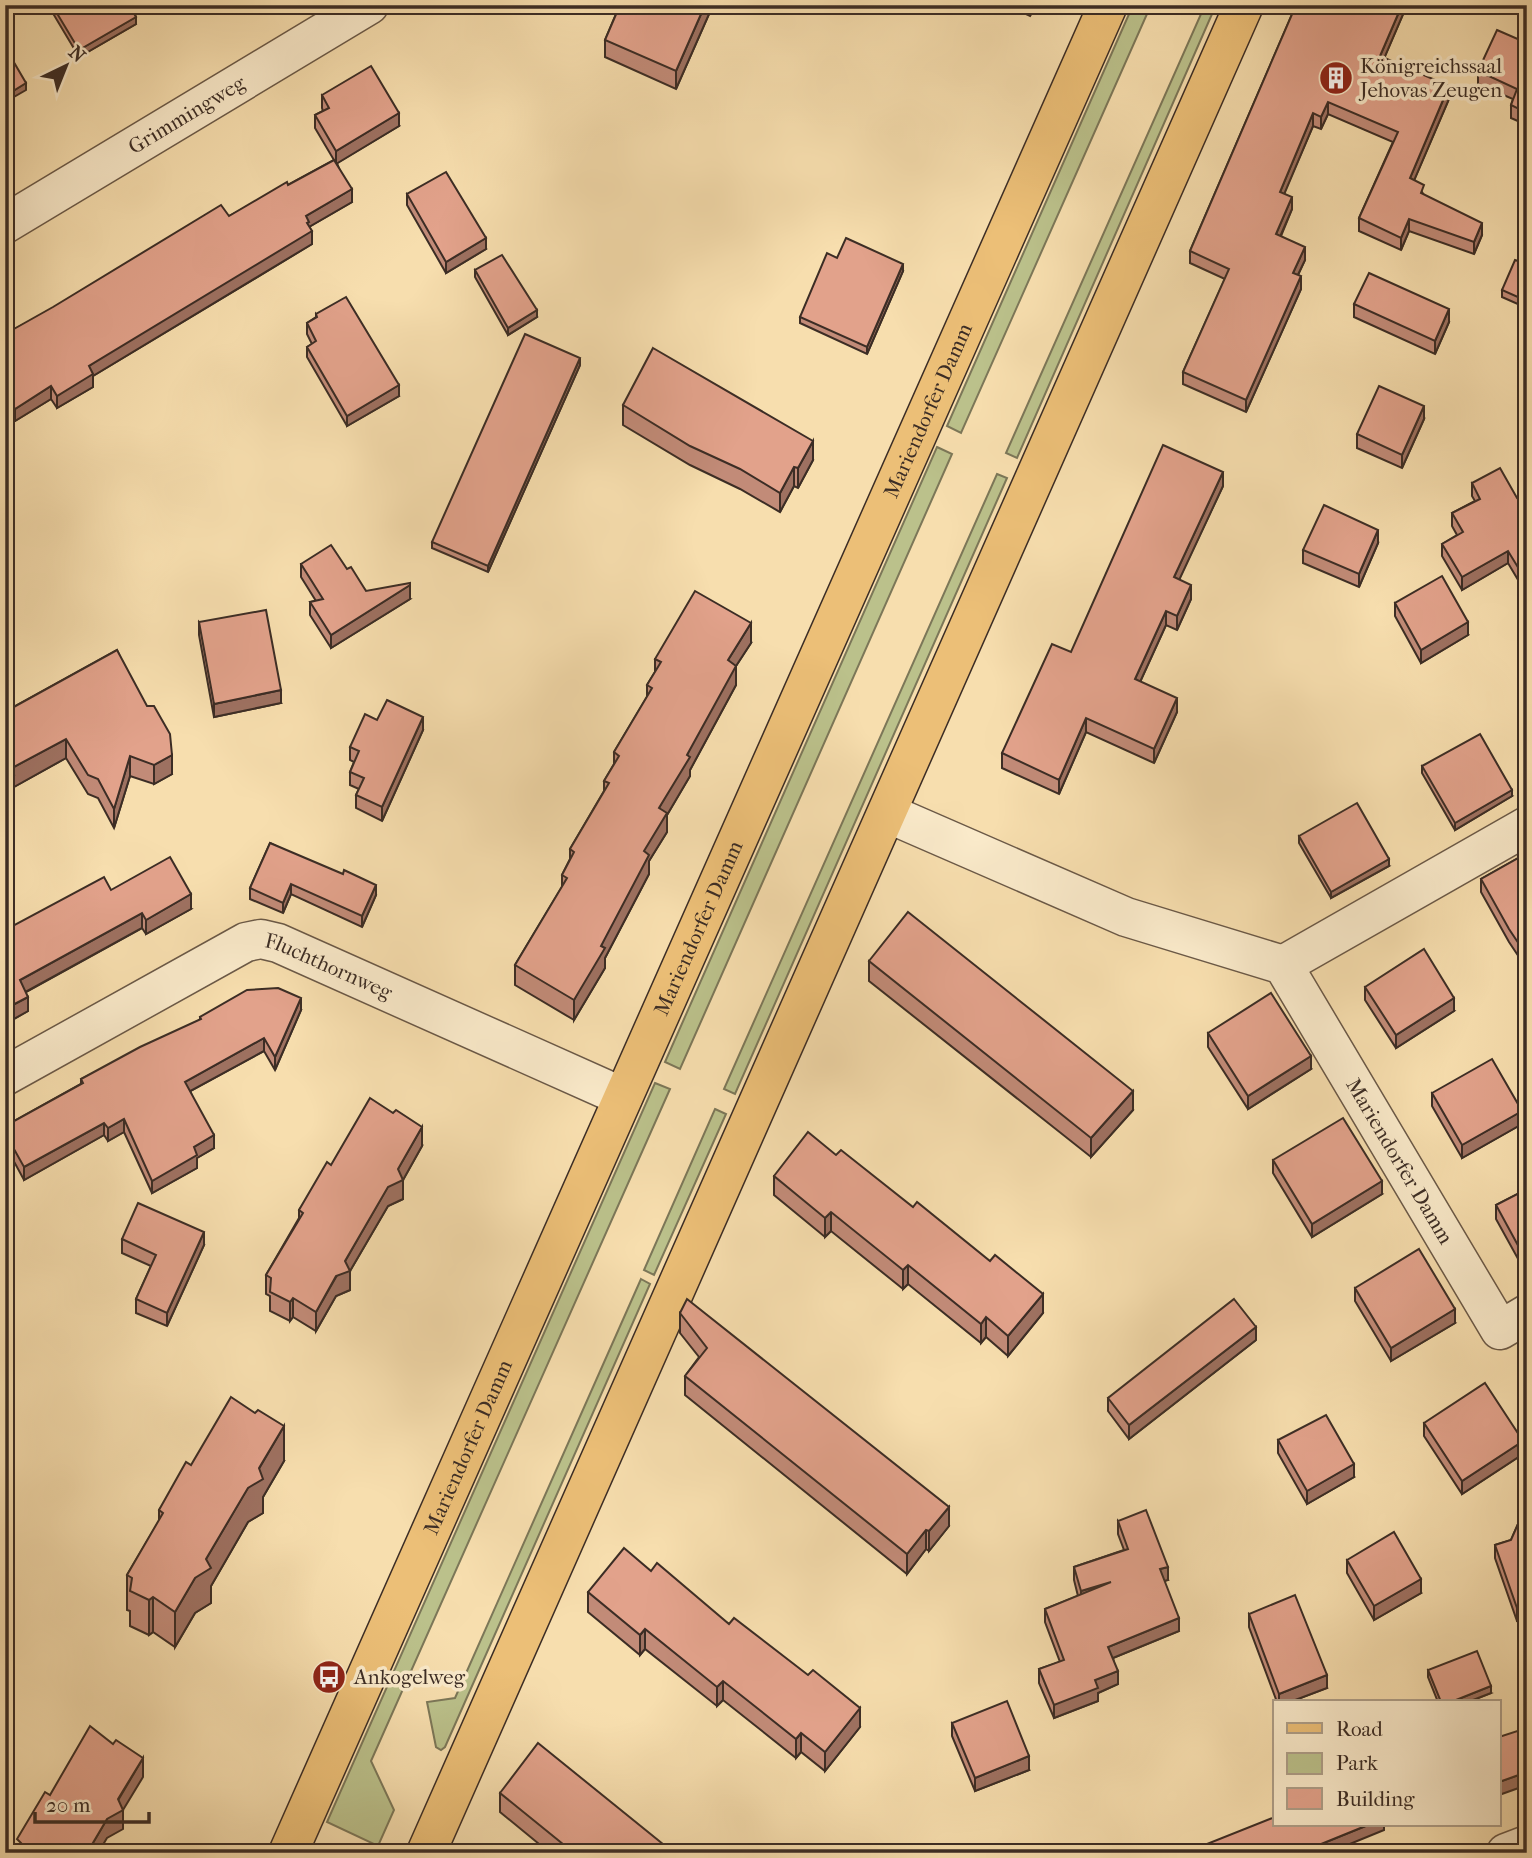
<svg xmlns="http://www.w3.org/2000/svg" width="1532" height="1858" font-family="'IM FELL French Canon',serif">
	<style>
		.green { fill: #bbc18b; stroke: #7c7758; stroke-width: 2 }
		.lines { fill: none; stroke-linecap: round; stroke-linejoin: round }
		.minor-casing { stroke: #6b5947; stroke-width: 41 }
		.major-casing { stroke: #3c2d25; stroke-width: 41 }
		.minor { stroke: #faeaca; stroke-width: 38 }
		.major { stroke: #ecbf77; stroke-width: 38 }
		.wall { fill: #c28b78; stroke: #3c2d25; stroke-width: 2 }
		.shaded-wall { fill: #9e7161; stroke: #3c2d25; stroke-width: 2 }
		.building { fill: #e2a28b; stroke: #3c2d25; stroke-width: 2 }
		.labels { text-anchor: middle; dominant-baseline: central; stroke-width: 7; stroke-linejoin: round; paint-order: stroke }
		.poi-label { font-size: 21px; fill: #3c2d25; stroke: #faeaca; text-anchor: start }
		.street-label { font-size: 21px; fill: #3c2d25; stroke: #faeaca }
	</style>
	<rect width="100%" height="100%" fill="#f7deae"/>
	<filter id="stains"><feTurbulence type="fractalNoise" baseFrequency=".00286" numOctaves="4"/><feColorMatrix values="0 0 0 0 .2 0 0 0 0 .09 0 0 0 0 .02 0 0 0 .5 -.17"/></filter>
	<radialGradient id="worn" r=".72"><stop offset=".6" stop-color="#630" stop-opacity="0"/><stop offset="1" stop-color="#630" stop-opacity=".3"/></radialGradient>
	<g class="green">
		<polygon points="1133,5 1151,5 961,433 947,426"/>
		<polygon points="1205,5 1216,5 1017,458 1006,453"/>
		<polygon points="937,447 952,454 680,1069 665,1062"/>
		<polygon points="997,474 1007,478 735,1094 724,1089"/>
		<polygon points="655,1083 670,1089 371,1761 394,1810 378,1846 327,1822"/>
		<polygon points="715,1109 726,1114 654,1275 644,1270"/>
		<polygon points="641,1279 650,1284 445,1747 441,1750 436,1747 427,1702 455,1698"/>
	</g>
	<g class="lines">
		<g class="minor-casing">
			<g id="minor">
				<path id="s1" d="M5 224 369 5"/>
				<path id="s2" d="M887 813 1126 917 1283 965 1500 1330 1527 1314"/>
				<polyline points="1283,965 1527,826"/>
				<path id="s3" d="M5 1076 246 942 261 939 278 943 623 1097"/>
				<polyline points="1506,1853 1527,1845"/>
			</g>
		</g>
		<g class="major-casing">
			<g id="major">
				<path id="s4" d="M288 1853 1108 5"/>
				<polyline points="426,1853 1244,5"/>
			</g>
		</g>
		<use href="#minor" class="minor"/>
		<use href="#major" class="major"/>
	</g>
	<g class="wall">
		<polygon points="48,5 129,5 136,24 79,57"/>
		<polygon points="614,5 713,5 676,89 605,57 605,40 619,7"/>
		<polygon points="1007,5 1035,5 1030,16"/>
		<polygon points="1296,5 1407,5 1384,58 1449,99 1414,180 1424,195 1482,235 1474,254 1409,231 1401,250 1359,231 1359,218 1393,142 1328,114 1321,129 1313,126 1284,193 1292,209 1281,236 1305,260 1298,275 1301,289 1246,412 1183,384 1183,372 1225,279 1190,263 1190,251"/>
		<polygon points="1527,43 1527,125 1511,118 1511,105 1513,99 1478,84 1478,71"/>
		<polygon points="322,95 399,126 337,163 352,202 309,227 312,244 93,376 93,387 57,408 51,399 15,421 5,405 5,334 288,185 334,160 315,128 315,115 323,111 322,108"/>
		<polygon points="407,194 486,249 446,273 407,205"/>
		<polygon points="837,258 903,271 867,354 800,323 800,317"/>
		<polygon points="1527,264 1527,308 1502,297 1502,290"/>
		<polygon points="475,270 537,317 508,335 475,277"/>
		<polygon points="1354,304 1449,322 1435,354 1354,317"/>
		<polygon points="316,314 399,396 347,426 307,357 307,347 312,344 307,334 307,323 316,317"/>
		<polygon points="580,365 488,572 432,548 432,542"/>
		<polygon points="623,405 813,460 798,488 794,486 780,512 740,489 690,465 623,425"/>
		<polygon points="1424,419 1402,468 1357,448 1357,434"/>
		<polygon points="1472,483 1517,498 1527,493 1527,595 1508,563 1462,590 1442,556 1442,544 1457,535 1452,526 1452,513 1475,501 1472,496"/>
		<polygon points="1223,486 1179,579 1191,599 1177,630 1166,625 1140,682 1177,712 1154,763 1086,732 1059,794 1002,768 1002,753 1071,652"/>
		<polygon points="1378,543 1359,587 1303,563 1303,550"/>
		<polygon points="301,564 347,569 366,591 410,599 331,648 310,615 310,602 316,601 301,577"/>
		<polygon points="1395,603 1468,635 1421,663 1395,616"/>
		<polygon points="199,622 281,703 214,717 199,635"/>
		<polygon points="751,643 736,666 736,685 690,770 690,776 667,815 667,832 649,861 649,874 605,958 605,968 574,1020 515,985 515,965 562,887 562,875 570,859 570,849 604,791 604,781 614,764 614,752 647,697 647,685 655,672 655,659"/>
		<polygon points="117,650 172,774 154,784 130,776 114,828 98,798 88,794 66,758 14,787 14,795 5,799 5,699 12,708"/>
		<polygon points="1527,678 1527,704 1521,694 1521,681"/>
		<polygon points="377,720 423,730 382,821 356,808 356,795 359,789 350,785 350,772 354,762 350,760 350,747"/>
		<polygon points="1422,766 1512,796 1455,830 1422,773"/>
		<polygon points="1299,836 1389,866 1331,898 1299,843"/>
		<polygon points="270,843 376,895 362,927 291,894 283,913 250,899 250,888"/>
		<polygon points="1527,853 1527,969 1509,942 1481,892 1481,879"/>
		<polygon points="111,890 191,909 146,934 142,928 26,992 28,1011 5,1024 5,930"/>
		<polygon points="869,961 1133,1110 1091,1157 869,981"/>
		<polygon points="1365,987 1454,1011 1396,1048 1365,1000"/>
		<polygon points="301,1010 275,1070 264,1051 190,1091 214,1148 197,1158 197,1168 152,1193 124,1132 108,1141 104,1135 24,1180 5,1145 5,1126 81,1084 81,1079 200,1020 200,1017"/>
		<polygon points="1208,1033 1311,1069 1248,1109 1208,1047"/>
		<polygon points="1432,1093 1522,1124 1462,1158 1432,1106"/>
		<polygon points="422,1146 403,1180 403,1199 388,1206 350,1271 350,1290 336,1296 316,1331 293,1317 290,1321 270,1311 270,1296 266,1294 266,1275 299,1218 299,1210 331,1165"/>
		<polygon points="836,1155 1043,1313 1008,1356 986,1337 981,1343 908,1284 903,1289 831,1231 825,1237 774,1195 774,1176"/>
		<polygon points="1273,1160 1382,1194 1312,1237 1273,1173"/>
		<polygon points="1527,1189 1527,1275 1496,1219 1496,1205"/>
		<polygon points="122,1239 204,1245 167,1326 136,1313 136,1299 151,1266 122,1253"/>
		<polygon points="1355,1288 1455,1323 1391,1361 1355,1301"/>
		<polygon points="680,1313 949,1526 929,1551 926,1549 907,1574 685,1395 685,1376 699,1357 680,1333"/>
		<polygon points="1256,1340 1129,1439 1108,1411 1108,1398"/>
		<polygon points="1424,1423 1523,1454 1462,1494 1424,1436"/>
		<polygon points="1278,1440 1354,1477 1307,1504 1278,1453"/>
		<polygon points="284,1461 263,1497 263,1513 248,1522 211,1586 211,1603 195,1613 175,1647 153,1632 149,1635 130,1626 130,1611 127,1610 127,1575 159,1521 159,1510 191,1465"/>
		<polygon points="1118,1521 1168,1580 1164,1581 1179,1631 1113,1658 1118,1684 1098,1693 1098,1701 1054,1718 1039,1683 1039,1669 1060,1662 1045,1622 1045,1609 1078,1596 1074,1580 1074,1567 1124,1550 1118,1534"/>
		<polygon points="1518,1524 1517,1621 1495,1558 1495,1545 1511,1540"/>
		<polygon points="1347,1560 1421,1593 1374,1620 1347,1573"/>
		<polygon points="651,1571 729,1624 860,1727 825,1771 801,1752 796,1758 723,1700 717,1706 645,1649 640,1655 588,1612 588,1592"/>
		<polygon points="1249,1614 1327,1688 1290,1702 1277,1702 1249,1627"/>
		<polygon points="1428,1670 1491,1693 1468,1702 1438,1702 1428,1677"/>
		<polygon points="952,1723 1029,1770 975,1791 952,1736"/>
		<polygon points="500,1793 674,1853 550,1853 500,1812"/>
	</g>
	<g class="shaded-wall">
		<polygon points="705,5 713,5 676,89 676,71"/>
		<polygon points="1032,5 1035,5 1030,16 1030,9"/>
		<polygon points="1402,5 1407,5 1380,68 1380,56"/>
		<polygon points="136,17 136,24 79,57 79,50"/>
		<polygon points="26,83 26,90 5,102 5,96"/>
		<polygon points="1449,86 1449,99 1410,190 1410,178"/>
		<polygon points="1328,102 1328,114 1321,129 1321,117"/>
		<polygon points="399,113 399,126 336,164 336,151"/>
		<polygon points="1313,113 1313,126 1280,204 1280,192"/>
		<polygon points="352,189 352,202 309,227 312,231 312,244 93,376 93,387 57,408 57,396 89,366 306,216"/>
		<polygon points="1292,197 1292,209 1276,246 1276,234"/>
		<polygon points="1409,219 1409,231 1401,250 1401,238"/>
		<polygon points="1482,223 1482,235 1474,254 1474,242"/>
		<polygon points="486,238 486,249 446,273 446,262"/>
		<polygon points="1305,247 1305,260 1293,285 1293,273"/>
		<polygon points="903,264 903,271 867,354 867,347"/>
		<polygon points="1301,276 1301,289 1246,412 1246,400"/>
		<polygon points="1449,309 1449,322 1435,354 1435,341"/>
		<polygon points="537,310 537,317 508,335 508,328"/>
		<polygon points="580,358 580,365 488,572 488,566"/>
		<polygon points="399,385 399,396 347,426 347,416"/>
		<polygon points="51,386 51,399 15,421 15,409"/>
		<polygon points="1424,406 1424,419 1402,468 1402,455"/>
		<polygon points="813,441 813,460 798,488 798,468"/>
		<polygon points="794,467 794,486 780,512 780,493"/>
		<polygon points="1223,472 1223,486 1174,591 1174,577"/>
		<polygon points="1378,530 1378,543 1359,587 1359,574"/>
		<polygon points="1508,551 1508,563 1462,590 1462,577"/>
		<polygon points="410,585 410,599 331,648 331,635"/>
		<polygon points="1191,585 1191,599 1177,630 1177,616"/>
		<polygon points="1166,611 1166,625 1135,693 1135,679"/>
		<polygon points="1468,622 1468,635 1421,663 1421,650"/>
		<polygon points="751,623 751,643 736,666 736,685 690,770 690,776 667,815 667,832 649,861 649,874 605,958 605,968 574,1020 574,1000 601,946 659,808 687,755 728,660"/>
		<polygon points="281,690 281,703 214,717 214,704"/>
		<polygon points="1177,698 1177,712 1154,763 1154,749"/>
		<polygon points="423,717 423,730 382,821 382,807"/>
		<polygon points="1086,718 1086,732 1059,794 1059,780"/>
		<polygon points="66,739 66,758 14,787 14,795 5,799 5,780 10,769"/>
		<polygon points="172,755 172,774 154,784 154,765"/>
		<polygon points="130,756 130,776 114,828 114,809"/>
		<polygon points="1512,790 1512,796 1455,830 1455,823"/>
		<polygon points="1389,859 1389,866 1331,898 1331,892"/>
		<polygon points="291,884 291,894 283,913 283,903"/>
		<polygon points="376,885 376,895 362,927 362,916"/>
		<polygon points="191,894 191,909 146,934 146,920"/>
		<polygon points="142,913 142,928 20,995 20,980"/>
		<polygon points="28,997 28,1011 5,1024 5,1009"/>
		<polygon points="301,998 301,1010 275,1070 275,1057"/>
		<polygon points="1454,998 1454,1011 1396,1048 1396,1035"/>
		<polygon points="264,1038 264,1051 185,1094 185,1082"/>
		<polygon points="1311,1056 1311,1069 1248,1109 1248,1096"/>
		<polygon points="1133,1091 1133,1110 1091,1157 1091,1138"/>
		<polygon points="1522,1111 1522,1124 1462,1158 1462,1145"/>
		<polygon points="124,1119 124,1132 108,1141 108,1128"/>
		<polygon points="104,1123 104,1135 24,1180 24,1167"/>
		<polygon points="422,1127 422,1146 403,1180 403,1199 388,1206 350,1271 350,1290 336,1296 316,1331 316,1312"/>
		<polygon points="214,1135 214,1148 197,1158 197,1168 152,1193 152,1181 194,1147"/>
		<polygon points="1382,1181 1382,1194 1312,1237 1312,1224"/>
		<polygon points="831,1212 831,1231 825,1237 825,1218"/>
		<polygon points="204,1232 204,1245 167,1326 167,1313"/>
		<polygon points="908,1265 908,1284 903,1289 903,1270"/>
		<polygon points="1043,1294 1043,1313 1008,1356 1008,1336"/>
		<polygon points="293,1298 293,1317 290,1321 290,1302"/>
		<polygon points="1455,1309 1455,1323 1391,1361 1391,1348"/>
		<polygon points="986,1317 986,1337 981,1343 981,1324"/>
		<polygon points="1256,1327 1256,1340 1129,1439 1129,1425"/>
		<polygon points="284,1426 284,1461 263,1497 263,1513 248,1522 211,1586 211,1603 195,1613 175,1647 175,1612"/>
		<polygon points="1523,1441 1523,1454 1462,1494 1462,1481"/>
		<polygon points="1354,1464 1354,1477 1307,1504 1307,1491"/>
		<polygon points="949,1507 949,1526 929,1551 929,1531"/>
		<polygon points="926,1530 926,1549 907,1574 907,1554"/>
		<polygon points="1168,1567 1168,1580 1160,1582 1160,1569"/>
		<polygon points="1421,1579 1421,1593 1374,1620 1374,1606"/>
		<polygon points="1111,1582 1081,1604 1081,1591"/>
		<polygon points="153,1597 153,1632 149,1635 149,1600"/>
		<polygon points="1527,1605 1527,1618 1517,1621 1517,1608"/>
		<polygon points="1179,1618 1179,1631 1108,1660 1108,1647"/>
		<polygon points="645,1629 645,1649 640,1655 640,1635"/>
		<polygon points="1118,1671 1118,1684 1098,1693 1098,1701 1054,1718 1054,1705 1095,1680"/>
		<polygon points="1327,1675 1327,1688 1290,1702 1279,1702 1279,1694"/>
		<polygon points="723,1681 723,1700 717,1706 717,1687"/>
		<polygon points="1491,1686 1491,1693 1468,1702 1451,1702"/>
		<polygon points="860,1708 860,1727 825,1771 825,1752"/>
		<polygon points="801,1733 801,1752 796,1758 796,1739"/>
		<polygon points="1029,1756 1029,1770 975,1791 975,1778"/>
		<polygon points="143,1758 143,1777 123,1810 123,1829 107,1838 98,1853 87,1853"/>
		<polygon points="1527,1772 1527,1785 1499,1795 1499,1782"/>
		<polygon points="1368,1825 1384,1825 1384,1830 1328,1853 1299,1853"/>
	</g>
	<g class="building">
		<polygon points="52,5 129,5 136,17 79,50"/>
		<polygon points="620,5 705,5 676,71 605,40"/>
		<polygon points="1022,5 1032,5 1030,9"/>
		<polygon points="1296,5 1402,5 1380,56 1449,86 1410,178 1424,185 1421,193 1482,223 1474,242 1409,219 1401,238 1359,218 1398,132 1328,102 1321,117 1313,113 1280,192 1292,197 1276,234 1305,247 1293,273 1301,276 1246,400 1183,372 1229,269 1190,251"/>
		<polygon points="1497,30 1527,43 1527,113 1511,105 1517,89 1478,71"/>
		<polygon points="5,47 26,83 5,96"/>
		<polygon points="371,66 399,113 336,151 315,115 329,108 322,95"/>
		<polygon points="334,160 352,189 306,216 309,222 307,223 312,231 89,366 93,374 57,396 51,386 15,409 5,392 5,334 53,307 221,205 229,216 287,182 288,185"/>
		<polygon points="446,172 486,238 446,262 407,194"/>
		<polygon points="846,238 903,264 867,347 800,317 827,253 837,258"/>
		<polygon points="502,255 537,310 508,328 475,270"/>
		<polygon points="1515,260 1527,264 1527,301 1502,290"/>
		<polygon points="1369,273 1449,309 1435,341 1354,304"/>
		<polygon points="346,297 399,385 347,416 307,347 316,341 307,323 317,317 316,314"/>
		<polygon points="525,334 580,358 488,566 432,542"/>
		<polygon points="653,348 813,441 798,468 794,467 780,493 740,469 690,446 623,405"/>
		<polygon points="1379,386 1424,406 1402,455 1357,434"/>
		<polygon points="1163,445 1223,472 1174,577 1191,585 1177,616 1166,611 1135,679 1177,698 1154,749 1086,718 1059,780 1002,753 1052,644 1071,652"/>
		<polygon points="1500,468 1517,498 1527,493 1527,582 1508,551 1462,577 1442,544 1463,532 1452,513 1480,499 1472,483"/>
		<polygon points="1324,505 1378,530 1359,574 1303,550"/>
		<polygon points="331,545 347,569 351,567 366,591 410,583 410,585 331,635 310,602 323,599 301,564"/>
		<polygon points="1442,576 1468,622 1421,650 1395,603"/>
		<polygon points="695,591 751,623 728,660 736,666 687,755 690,757 659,808 667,813 644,851 649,855 601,946 605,948 574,1000 515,965 567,878 562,875 574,852 570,849 609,783 604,781 619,756 614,752 652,688 647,685 661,662 655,659"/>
		<polygon points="266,610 281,690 214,704 199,622"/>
		<polygon points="117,650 147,706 154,706 170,734 172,755 154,765 130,756 114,809 98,779 88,775 66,739 10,769 14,775 5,780 5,699 8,698 12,708"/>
		<polygon points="1527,678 1527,691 1521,681"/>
		<polygon points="387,700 423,717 382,807 356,795 364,778 350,772 359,751 350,747 365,714 377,720"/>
		<polygon points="1480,734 1512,790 1455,823 1422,766"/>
		<polygon points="1357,803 1389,859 1331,892 1299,836"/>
		<polygon points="270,843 343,874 344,870 376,885 362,916 291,884 283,903 250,888"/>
		<polygon points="1527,853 1527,956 1509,929 1481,879"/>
		<polygon points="170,857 191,894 146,920 142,913 20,980 28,997 5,1009 5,930 104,877 111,890"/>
		<polygon points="908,912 1133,1091 1091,1138 869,961"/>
		<polygon points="1424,949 1454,998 1396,1035 1365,987"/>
		<polygon points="278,988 301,998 275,1057 264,1038 185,1082 214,1135 194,1147 197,1155 152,1181 124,1119 108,1128 104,1123 24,1167 5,1133 5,1126 83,1083 81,1079 140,1047 201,1019 200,1017 247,990"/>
		<polygon points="1271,993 1311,1056 1248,1096 1208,1033"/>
		<polygon points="1492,1059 1522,1111 1462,1145 1432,1093"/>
		<polygon points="370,1098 393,1113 396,1110 422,1127 398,1169 403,1180 388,1187 345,1261 350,1271 336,1276 316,1312 293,1298 290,1302 270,1292 271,1278 266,1275 303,1213 299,1210 327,1162 331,1165"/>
		<polygon points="1343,1118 1382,1181 1312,1224 1273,1160"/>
		<polygon points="808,1132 836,1155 841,1150 913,1207 917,1202 990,1261 995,1255 1043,1294 1008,1336 986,1317 981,1324 908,1265 903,1270 831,1212 825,1218 774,1176"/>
		<polygon points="1527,1189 1527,1262 1496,1205"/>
		<polygon points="138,1203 204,1232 167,1313 136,1299 156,1255 122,1239"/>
		<polygon points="1419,1249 1455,1309 1391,1348 1355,1288"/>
		<polygon points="687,1299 949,1507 929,1531 926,1530 907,1554 685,1376 707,1348 680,1313"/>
		<polygon points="1234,1299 1256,1327 1129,1425 1108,1398"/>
		<polygon points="1485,1383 1523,1441 1462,1481 1424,1423"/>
		<polygon points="231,1397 255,1413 258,1410 284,1426 259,1468 263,1479 248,1488 206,1559 211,1568 195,1578 175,1612 153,1597 149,1600 130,1591 132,1578 127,1575 163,1513 159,1510 186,1462 191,1465"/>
		<polygon points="1326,1415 1354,1464 1307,1491 1278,1440"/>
		<polygon points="1146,1510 1168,1567 1160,1569 1179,1618 1108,1647 1118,1671 1095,1680 1098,1688 1054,1705 1039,1669 1064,1660 1045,1609 1111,1582 1081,1591 1074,1567 1128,1549 1118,1521"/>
		<polygon points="1518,1524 1527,1529 1527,1605 1517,1608 1495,1545 1511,1540"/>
		<polygon points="1394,1532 1421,1579 1374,1606 1347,1560"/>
		<polygon points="624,1548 651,1571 657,1563 729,1624 734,1618 808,1675 813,1670 860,1708 825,1752 801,1733 796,1739 723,1681 717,1687 645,1629 640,1635 588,1592"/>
		<polygon points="1295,1595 1327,1675 1279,1694 1249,1614"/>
		<polygon points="1477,1651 1491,1686 1451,1702 1441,1702 1428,1670"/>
		<polygon points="1007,1701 1029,1756 975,1778 952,1723"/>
		<polygon points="90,1726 113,1744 116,1740 143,1758 118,1799 123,1810 107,1819 87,1853 16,1853 21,1843 17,1839 45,1792 50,1795"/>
		<polygon points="1527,1728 1527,1772 1499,1782 1499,1737"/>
		<polygon points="538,1743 674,1853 574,1853 500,1793"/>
		<polygon points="1275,1817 1275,1825 1368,1825 1299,1853 1164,1853 1187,1852"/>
	</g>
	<defs>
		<g id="building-disc" transform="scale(1.75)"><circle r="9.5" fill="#8f2418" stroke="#faeaca"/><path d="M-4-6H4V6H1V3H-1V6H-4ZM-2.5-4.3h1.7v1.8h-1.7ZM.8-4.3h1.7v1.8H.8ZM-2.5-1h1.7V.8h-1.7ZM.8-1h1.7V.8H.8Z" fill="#fff"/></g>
		<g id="bus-disc" transform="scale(1.75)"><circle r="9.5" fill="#8f2418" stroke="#faeaca"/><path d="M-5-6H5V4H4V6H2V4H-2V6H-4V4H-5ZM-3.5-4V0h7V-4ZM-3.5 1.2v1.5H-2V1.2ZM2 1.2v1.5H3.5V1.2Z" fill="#fff"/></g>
	</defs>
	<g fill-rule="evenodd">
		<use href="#building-disc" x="1336" y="78"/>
		<use href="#bus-disc" x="329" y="1677"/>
	</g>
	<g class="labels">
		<g class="poi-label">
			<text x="1360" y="66">Königreichssaal<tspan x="1360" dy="24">Jehovas Zeugen</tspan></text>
			<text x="354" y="1677">Ankogelweg</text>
		</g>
		<g class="street-label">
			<text stroke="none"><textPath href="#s1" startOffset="212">Grimmingweg</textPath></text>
			<text stroke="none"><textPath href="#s4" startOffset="1578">Mariendorfer Damm</textPath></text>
			<text stroke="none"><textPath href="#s4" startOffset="1012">Mariendorfer Damm</textPath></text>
			<text stroke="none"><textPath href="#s3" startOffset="364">Fluchthornweg</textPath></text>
			<text stroke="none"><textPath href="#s2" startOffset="653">Mariendorfer Damm</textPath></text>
			<text stroke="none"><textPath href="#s4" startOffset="444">Mariendorfer Damm</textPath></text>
		</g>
	</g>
	<rect width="1532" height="1858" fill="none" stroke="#f7deae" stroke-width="28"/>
	<rect x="7" y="7" width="1518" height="1844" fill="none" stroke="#3c2d25" stroke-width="3.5"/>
	<rect x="14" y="14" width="1504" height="1830" fill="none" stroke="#3c2d25" stroke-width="2"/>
	<rect x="1273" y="1700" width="228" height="126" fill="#faeaca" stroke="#ae9e88" stroke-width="2"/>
	<rect x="1287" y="1723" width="35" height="10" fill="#ecbf77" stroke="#ae9e88" stroke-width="2"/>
	<text x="1336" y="1736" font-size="21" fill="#3c2d25">Road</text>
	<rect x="1287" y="1753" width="35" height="21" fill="#bbc18b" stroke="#ae9e88" stroke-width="2"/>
	<text x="1336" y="1770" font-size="21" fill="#3c2d25">Park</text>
	<rect x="1287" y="1788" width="35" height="21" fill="#e2a28b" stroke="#ae9e88" stroke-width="2"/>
	<text x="1336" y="1806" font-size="21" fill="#3c2d25">Building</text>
	<g transform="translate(66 66) rotate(43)" stroke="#faeaca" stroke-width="5" paint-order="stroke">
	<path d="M0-5L12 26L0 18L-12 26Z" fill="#3c2d25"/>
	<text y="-10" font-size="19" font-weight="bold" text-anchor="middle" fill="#3c2d25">N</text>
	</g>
	<path d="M35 1812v10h114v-10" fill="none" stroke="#3c2d25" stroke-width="3.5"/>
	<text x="46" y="1812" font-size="21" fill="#3c2d25" stroke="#faeaca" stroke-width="5" paint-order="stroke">20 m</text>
	<rect width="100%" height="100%" filter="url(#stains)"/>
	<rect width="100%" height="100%" fill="url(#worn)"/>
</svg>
